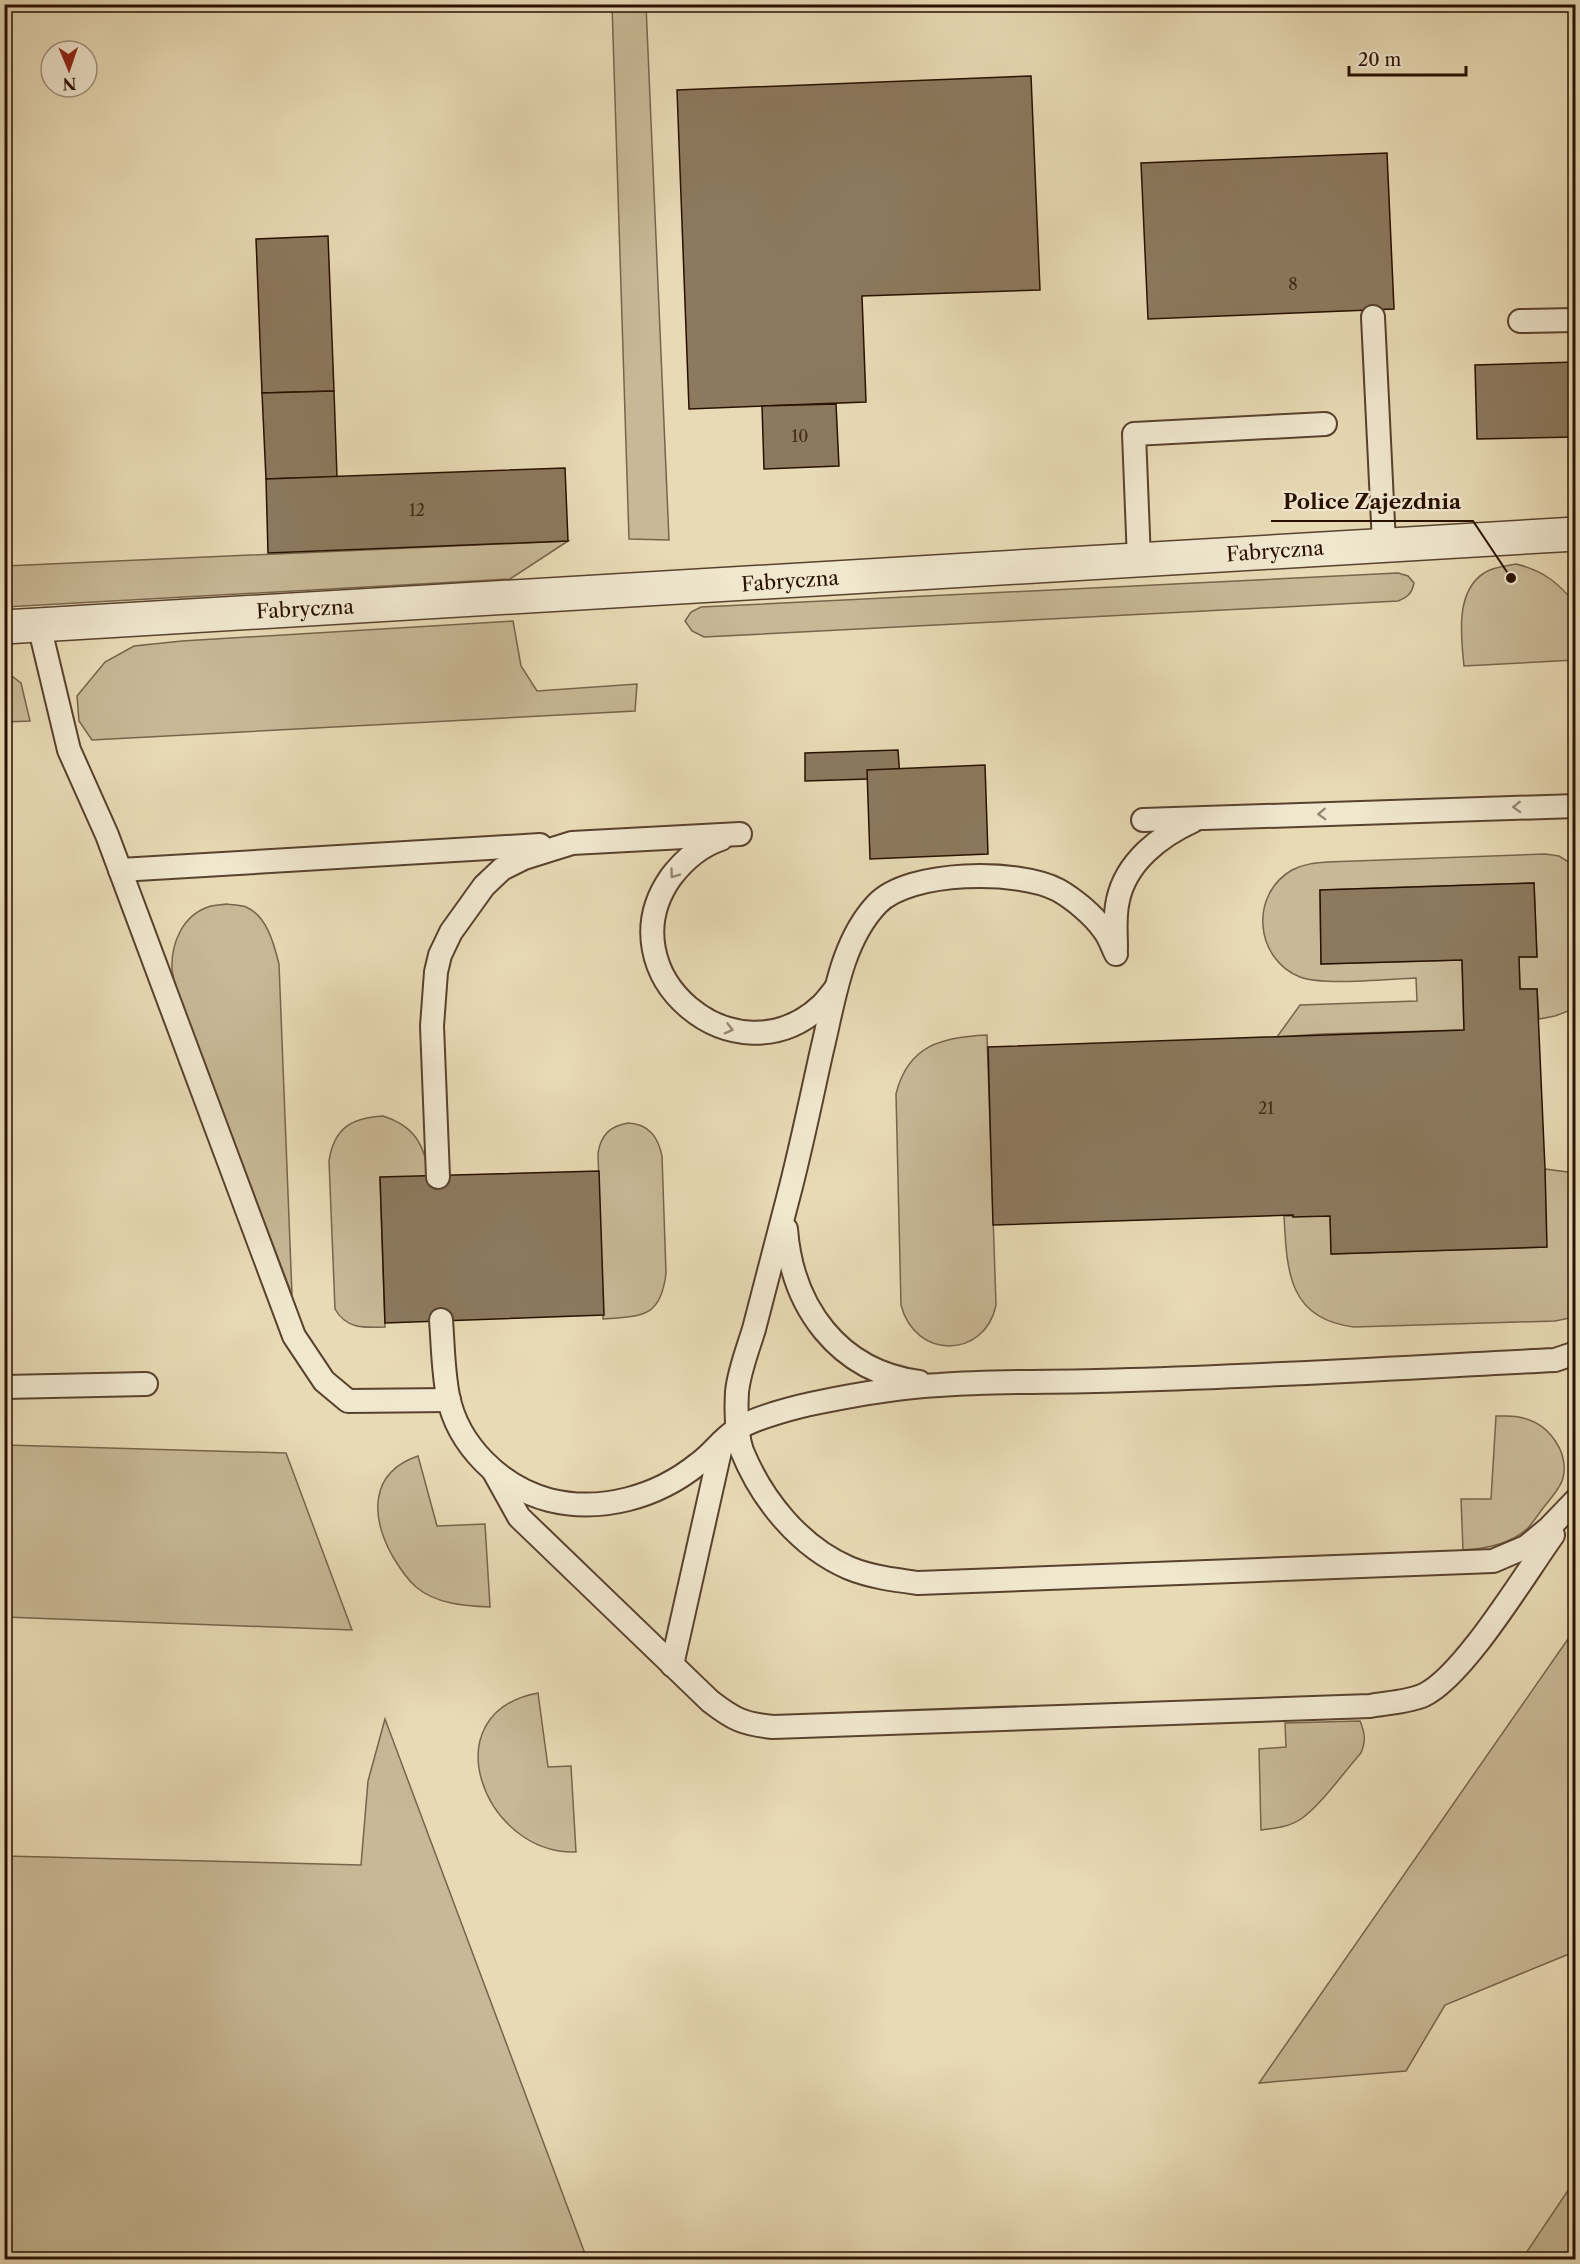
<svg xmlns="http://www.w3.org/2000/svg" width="1580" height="2264" font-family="'Libre Caslon Text',serif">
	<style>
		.green { fill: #c8b896; stroke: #78644b; stroke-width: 1.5 }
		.building { fill: #8c795e; stroke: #291000; stroke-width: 1.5 }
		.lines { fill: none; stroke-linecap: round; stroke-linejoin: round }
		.lane-casing { stroke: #59422d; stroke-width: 26 }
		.street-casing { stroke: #59422d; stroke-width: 36 }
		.lane { stroke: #f0e7cf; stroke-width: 22 }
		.street { stroke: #f0e7cf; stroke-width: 33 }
		.oneway { stroke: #968672 }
		.labels { text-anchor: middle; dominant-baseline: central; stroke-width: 4.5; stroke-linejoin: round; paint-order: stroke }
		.number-label { font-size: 16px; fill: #422a18 }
		.street-label { font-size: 20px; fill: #291000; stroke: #f0e7cf }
		.leader { fill: none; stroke: #291000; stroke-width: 2 }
		.callout-dot { fill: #291000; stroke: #f0e7cf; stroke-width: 2 }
		.callout-label { font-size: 21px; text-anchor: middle; font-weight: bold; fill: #291000; stroke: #f0e7cf; stroke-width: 4.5; stroke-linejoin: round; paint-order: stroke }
	</style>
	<rect width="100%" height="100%" fill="#e8dab5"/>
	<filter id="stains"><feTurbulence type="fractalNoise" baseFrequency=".00333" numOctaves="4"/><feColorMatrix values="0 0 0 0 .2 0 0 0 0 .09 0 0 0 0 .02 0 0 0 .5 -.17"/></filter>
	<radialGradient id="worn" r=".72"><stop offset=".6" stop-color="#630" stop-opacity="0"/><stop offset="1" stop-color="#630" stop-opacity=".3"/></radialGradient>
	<g class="green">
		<polygon points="612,5 646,5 669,540 629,539"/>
		<polygon points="568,541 510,579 5,607 5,566"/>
		<path d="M1516 564C1544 571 1557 582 1575 603V660L1464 666C1461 636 1455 592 1484 573 1492 567 1506 566 1516 564Z"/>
		<path d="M1398 573 1408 576 1414 583C1412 593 1408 597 1398 601L704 637 692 631 685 621 691 612 701 607Z"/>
		<polygon points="513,621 521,666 537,691 637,684 635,711 92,740 79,721 77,696 105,662 134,646 182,641"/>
		<polygon points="5,671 21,683 30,721 5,722"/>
		<path d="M1545 854 1559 856 1575 866 1576 1008 1555 1016 1539 1019 1537 989H1520L1519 957H1537L1534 883 1320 890 1321 964 1462 960 1464 1030 1322 1034 1277 1037 1300 1005 1417 1001 1416 978C1388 979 1323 986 1300 977 1255 959 1249 895 1292 870 1303 864 1315 863 1327 862Z"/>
		<path d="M227 904C232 905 240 905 246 907 267 916 274 944 279 964L292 1295 181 1002C178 992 173 980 172 969 171 944 182 916 208 907 213 905 221 905 227 904Z"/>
		<path d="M987 1035 996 1305C985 1359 915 1360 901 1305L896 1094C908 1045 942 1037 987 1035Z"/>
		<path d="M383 1116C414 1126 426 1145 428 1177L380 1178 385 1327C364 1328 346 1329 335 1309L329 1161C334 1128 351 1118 383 1116Z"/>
		<path d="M628 1123C649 1124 658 1137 662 1156L666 1273C661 1318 642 1316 603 1319L598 1153C601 1135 610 1126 628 1123Z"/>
		<path d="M1545 1169 1575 1173V1317L1555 1321 1354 1327C1288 1319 1287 1271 1284 1216H1330L1332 1254 1546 1247Z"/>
		<path d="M1496 1416C1505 1416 1515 1415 1523 1418 1549 1424 1569 1452 1563 1478 1561 1487 1553 1495 1548 1502 1541 1510 1535 1520 1528 1528 1511 1544 1485 1549 1463 1550L1461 1499H1491Z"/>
		<polygon points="5,1445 286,1453 352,1630 5,1617"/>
		<path d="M418 1456 437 1526 485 1524 490 1607C465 1606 436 1604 416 1587 407 1579 399 1567 393 1557 371 1518 368 1473 418 1456Z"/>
		<polygon points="1575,1629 1575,1949 1569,1954 1445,2005 1406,2071 1259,2083"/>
		<path d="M538 1693 548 1767 571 1766 576 1852C484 1855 430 1713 538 1693Z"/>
		<polygon points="385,1719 587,2259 5,2259 5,1856 361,1865 368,1781"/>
		<path d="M1360 1721C1365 1733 1366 1741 1361 1753 1344 1772 1321 1805 1301 1819 1289 1827 1275 1828 1261 1830L1259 1749 1286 1747 1285 1723Z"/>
		<polygon points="1575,2180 1575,2259 1522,2259"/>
	</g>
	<g class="building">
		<polygon points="1031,76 1040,290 862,296 866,402 689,409 677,90"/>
		<polygon points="1387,153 1394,309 1148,319 1141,163"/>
		<polygon points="328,236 334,391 262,393 256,239"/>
		<polygon points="1576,362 1576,437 1477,439 1475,365"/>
		<polygon points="334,391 337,477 266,479 262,393"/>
		<polygon points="836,404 839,466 764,469 762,406"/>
		<polygon points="565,468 568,541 268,553 266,479"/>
		<polygon points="898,750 900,778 805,781 805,753"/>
		<polygon points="985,765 988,854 870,859 867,770"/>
		<polygon points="1534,883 1537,957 1519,957 1520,989 1537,989 1545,1169 1547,1247 1331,1254 1330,1216 1293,1217 1293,1215 993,1225 988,1047 1464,1030 1462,960 1321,964 1320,890"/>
		<polygon points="599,1171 604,1315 385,1323 380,1177"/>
	</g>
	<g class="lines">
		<g class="lane-casing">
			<g id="lane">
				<polyline points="1373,317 1384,544"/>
				<polyline points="1520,321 1576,320"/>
				<polyline points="1139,560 1134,434 1325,424"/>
				<polyline points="39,625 69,750 107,835 294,1336 324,1381 348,1401 449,1400"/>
				<polyline points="1143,820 1576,806"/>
				<path d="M721 839C700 846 684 860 671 877 603 973 736 1086 822 1005 827 1000 832 993 836 988"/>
				<polyline points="120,870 540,845"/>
				<path d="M1116 948C1116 933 1114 916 1118 900 1126 862 1160 836 1193 821"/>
				<path d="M1116 954C1112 946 1109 936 1103 929 1093 915 1074 899 1058 890 1019 869 909 870 877 904 841 942 834 1001 822 1050 811 1099 801 1149 788 1198 777 1242 765 1285 754 1329 748 1349 739 1371 737 1392 736 1410 736 1433 742 1451 762 1500 800 1547 849 1568 871 1577 895 1580 918 1583L1493 1561 1526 1547 1549 1528 1576 1500"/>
				<polyline points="438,1177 432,1026 436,972 440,955 451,932 484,886 502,869 524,858 572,843 740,834"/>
				<path d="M786 1229C792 1307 838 1371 919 1382"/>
				<path d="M441 1320C443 1345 443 1371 448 1396 458 1446 501 1487 549 1500 601 1513 657 1497 698 1464 712 1454 722 1439 736 1430 752 1418 799 1406 820 1402 859 1394 900 1387 939 1385 1002 1380 1067 1383 1130 1380 1272 1376 1413 1367 1555 1360L1576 1353"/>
				<polyline points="4,1387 146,1384"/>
				<path d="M494 1472 519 1517 710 1701C733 1719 743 1724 773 1727L1370 1706C1386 1703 1409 1702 1424 1695 1464 1676 1525 1574 1553 1535"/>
				<polyline points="672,1665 722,1442"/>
			</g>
		</g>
		<g class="street-casing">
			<polyline id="street" points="4,627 1576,534"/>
		</g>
		<use href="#lane" class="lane"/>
		<use href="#street" class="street"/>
	</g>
	<defs><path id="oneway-chevron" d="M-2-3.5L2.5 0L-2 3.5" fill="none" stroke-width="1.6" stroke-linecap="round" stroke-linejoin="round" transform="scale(1.5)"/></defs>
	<g class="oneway">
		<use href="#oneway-chevron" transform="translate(1517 807) rotate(178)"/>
		<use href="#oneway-chevron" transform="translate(1322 814) rotate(178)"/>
		<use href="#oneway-chevron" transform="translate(674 874) rotate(126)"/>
		<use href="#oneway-chevron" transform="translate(729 1029) rotate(15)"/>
	</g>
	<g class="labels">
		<g class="number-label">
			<text x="1293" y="284">8</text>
			<text x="800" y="436">10</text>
			<text x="417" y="510">12</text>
			<text x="1266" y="1108">21</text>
		</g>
		<g class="street-label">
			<text transform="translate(1275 551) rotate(-4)">Fabryczna</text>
			<text transform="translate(790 581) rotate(-4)">Fabryczna</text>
			<text transform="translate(305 609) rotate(-3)">Fabryczna</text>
		</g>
	</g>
	<path class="leader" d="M1511 578L1473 521H1271"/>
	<circle class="callout-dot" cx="1511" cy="578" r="6"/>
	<g class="callout-label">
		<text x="1372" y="509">Police Zajezdnia</text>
	</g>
	<rect width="1580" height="2264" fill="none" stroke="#e8dab5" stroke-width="24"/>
	<rect x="6" y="6" width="1568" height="2252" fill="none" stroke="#291000" stroke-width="3"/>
	<rect x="12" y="12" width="1556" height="2240" fill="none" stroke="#291000" stroke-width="1.5"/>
	<g transform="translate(69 69) rotate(178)"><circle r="28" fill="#f0e7cf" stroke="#a0917c" stroke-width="1.5"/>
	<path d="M0-4.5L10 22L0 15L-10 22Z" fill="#8f2418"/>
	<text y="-9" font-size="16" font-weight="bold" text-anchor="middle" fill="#291000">N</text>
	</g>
	<path d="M1349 66v9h117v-9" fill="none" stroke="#291000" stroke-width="3"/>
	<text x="1358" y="66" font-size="18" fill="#291000" stroke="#f0e7cf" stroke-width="4.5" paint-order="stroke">20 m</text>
	<rect width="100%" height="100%" filter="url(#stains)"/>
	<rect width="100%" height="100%" fill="url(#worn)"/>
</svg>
